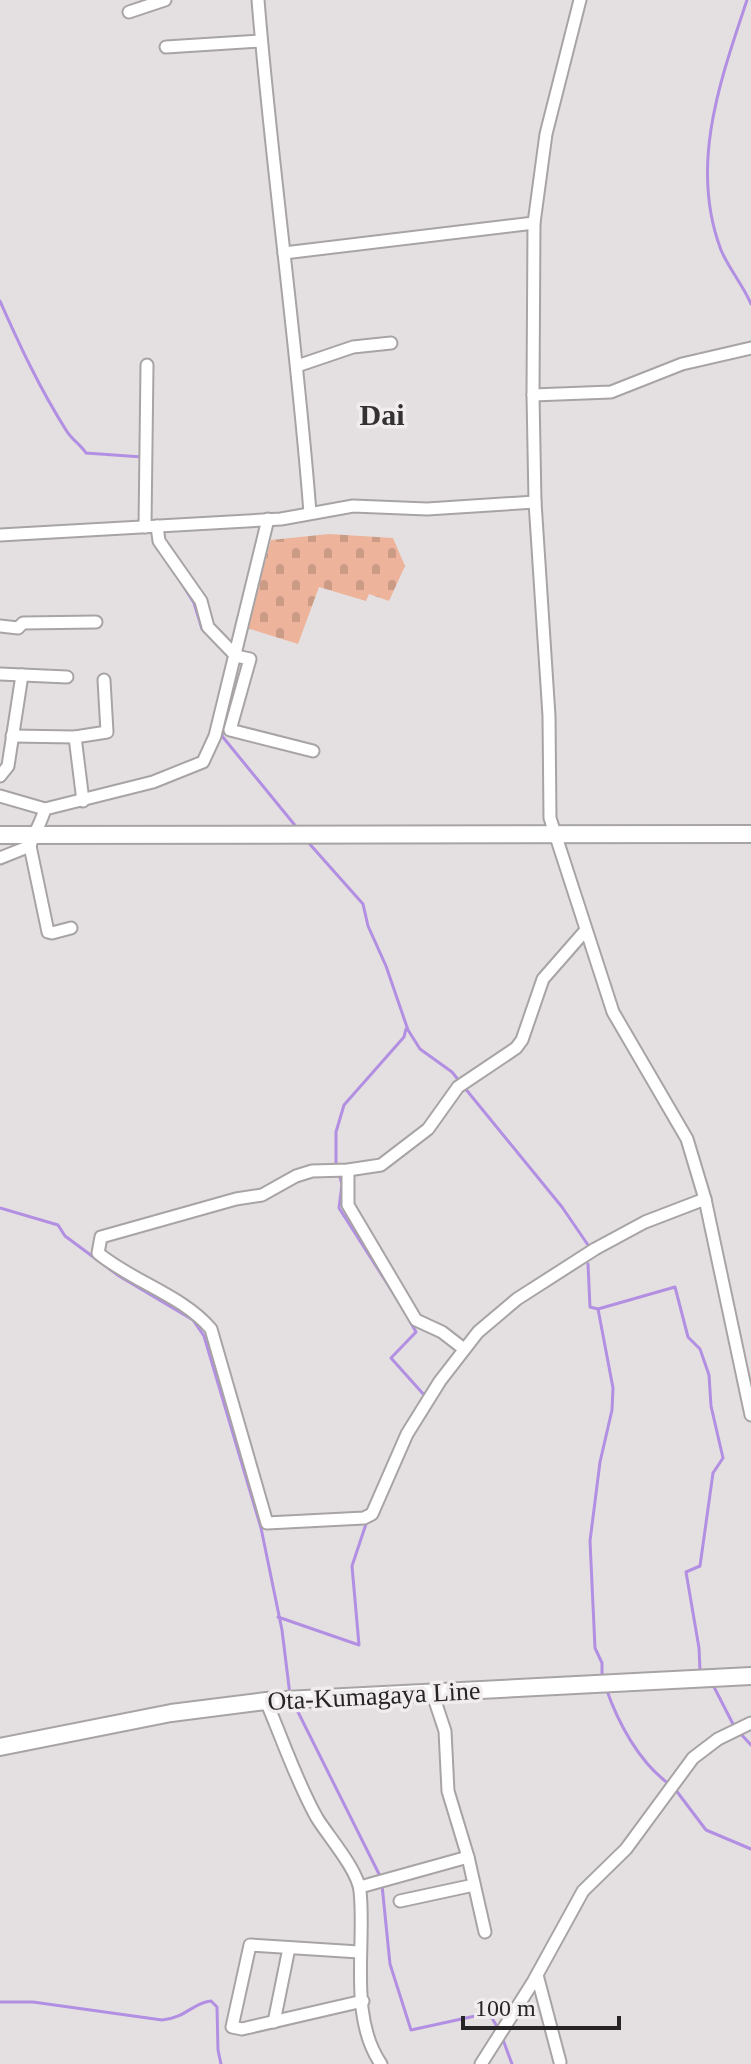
<svg xmlns="http://www.w3.org/2000/svg" width="751" height="2064" font-family="'Times New Roman',serif">
	<style>
		.cemetery { fill: url(#cemetery-stones) }
		.lines { fill: none; stroke-linecap: round; stroke-linejoin: round }
		.stream { stroke: #b28fe2; stroke-width: 3 }
		.street-casing { stroke: #a8a4a6; stroke-width: 15 }
		.secondary-casing { stroke: #a8a4a6; stroke-width: 20 }
		.street { stroke: #fff; stroke-width: 11 }
		.secondary { stroke: #fff; stroke-width: 16 }
		.labels { text-anchor: middle; dominant-baseline: central; stroke-width: 7; stroke-linejoin: round; paint-order: stroke }
		.street-label { font-size: 26px; fill: #262425; stroke: #f1edee }
		.quarter-label { font-size: 30px; font-weight: bold; fill: #343132; stroke: #f1edee }
	</style>
	<defs>
		<pattern id="cemetery-stones" width="16" height="16" patternUnits="userSpaceOnUse" patternTransform="scale(2)"><rect width="16" height="16" fill="#edb49b"/><path d="M2 7V4a2 2 0 0 1 4 0v3zM10 15v-3a2 2 0 0 1 4 0v3z" fill="#cb9b85"/></pattern>
	</defs>
	<rect width="100%" height="100%" fill="#e4e0e1"/>
	<polygon class="cemetery" points="329,534 393,538 405,566 389,601 369,594 366,601 319,587 298,644 247,628 271,540"/>
	<g class="lines">
		<g class="stream">
			<path d="M747 0C720 81 689 166 721 250 729 269 743 285 751 304"/>
			<path d="M0 301C20 346 40 389 66 430 71 439 80 444 86 453L142 457"/>
			<polyline points="177,576 194,603 202,629 209,636"/>
			<polyline points="232,688 222,736 298,829"/>
			<polyline points="307,841 363,904 368,926 386,966 408,1030 420,1049 452,1072 460,1082"/>
			<polyline points="464,1087 562,1207 588,1245"/>
			<polyline points="0,1208 58,1225 65,1236 119,1276 193,1320 204,1336 261,1528 282,1630 290,1695"/>
			<polyline points="588,1264 590,1307 598,1309 675,1287 688,1337 700,1349 709,1375 711,1406 723,1458 713,1473 700,1566 686,1572 699,1648 700,1670"/>
			<polyline points="399,1302 339,1208 342,1184 336,1164 336,1132 344,1105 404,1037 406,1029"/>
			<polyline points="598,1309 613,1388 612,1410 600,1462 590,1541 595,1648 602,1663 602,1676"/>
			<polyline points="411,1323 416,1332 391,1358 425,1396 424,1398"/>
			<polyline points="278,1617 359,1645 352,1566 367,1521"/>
			<polyline points="714,1687 735,1728"/>
			<path d="M606 1688C618 1723 639 1762 669 1784"/>
			<polyline points="295,1706 381,1878"/>
			<polyline points="740,1733 751,1745"/>
			<polyline points="675,1789 706,1830 751,1849"/>
			<polyline points="382,1885 390,1964 411,2030 489,2013 499,2030"/>
			<path d="M0 2002H33L162 2020C186 2018 194 2002 211 2001L217 2007 218 2050 221 2064"/>
			<polyline points="502,2037 512,2064"/>
			<polyline points="366,2046 374,2064"/>
		</g>
		<g class="street-casing">
			<g id="street">
				<path d="M258 0C272 171 297 342 310 513"/>
				<polyline points="580,0 546,134 534,223 533,395 535,502 549,716 550,818 613,1012 687,1139 705,1199 751,1415"/>
				<polyline points="129,12 165,0"/>
				<polyline points="166,47 261,41"/>
				<polyline points="284,253 534,223"/>
				<polyline points="297,366 353,347 391,343"/>
				<polyline points="533,395 611,392 682,364 751,348"/>
				<polyline points="157,526 159,541 201,601 208,627 236,656 250,659 230,730 313,751"/>
				<polyline points="145,527 147,365"/>
				<polyline points="0,535 281,519 353,506 427,509 535,502"/>
				<polyline points="0,626 18,628 23,623 96,622"/>
				<polyline points="0,674 67,677"/>
				<polyline points="12,736 75,737 107,732 104,680"/>
				<polyline points="75,737 83,801"/>
				<polyline points="0,776 8,766 22,675"/>
				<polyline points="0,796 45,809"/>
				<polyline points="30,846 48,932 52,933 71,928"/>
				<path d="M0 858 30 846C34 833 41 823 45 809L153 782 203 762 215 736 268 519"/>
				<path d="M585 931 543 979 522 1040 516 1048 458 1087 428 1129 381 1165 348 1170 312 1171 296 1176 262 1195 236 1199 101 1237 98 1253C133 1282 182 1295 211 1329L267 1523 364 1518 372 1514 407 1434 440 1381 478 1332 517 1299 595 1249 645 1222 705 1199"/>
				<polyline points="348,1170 348,1205 416,1320 442,1332 464,1349"/>
				<polyline points="432,1692 445,1731 448,1791 468,1857 485,1932"/>
				<path d="M266 1701C282 1738 297 1783 317 1818 328 1836 358 1870 360 1891 366 1945 348 2016 381 2064"/>
				<polyline points="360,1887 468,1857"/>
				<polyline points="400,1901 474,1885"/>
				<polyline points="359,1952 250,1945 232,2027 242,2029 363,2001"/>
				<polyline points="537,1975 560,2062"/>
				<polyline points="274,2022 289,1948"/>
				<polyline points="481,2064 533,1982 583,1891 626,1849 693,1758 718,1739 751,1723"/>
			</g>
		</g>
		<g class="secondary-casing">
			<g id="secondary">
				<polyline points="0,835 751,834"/>
				<polyline points="0,1747 171,1713 266,1701 751,1676"/>
			</g>
		</g>
		<use href="#street" class="street"/>
		<use href="#secondary" class="secondary"/>
	</g>
	<g class="labels">
		<g class="street-label">
			<text transform="translate(374 1696) rotate(-3)">Ota-Kumagaya Line</text>
		</g>
		<g class="quarter-label">
			<text x="382" y="414">Dai</text>
		</g>
	</g>
	<path d="M463 2016v12h156v-12" fill="none" stroke="#262425" stroke-width="4"/>
	<text x="475" y="2016" font-size="24" fill="#262425" stroke="#f1edee" stroke-width="6" paint-order="stroke">100 m</text>
</svg>
